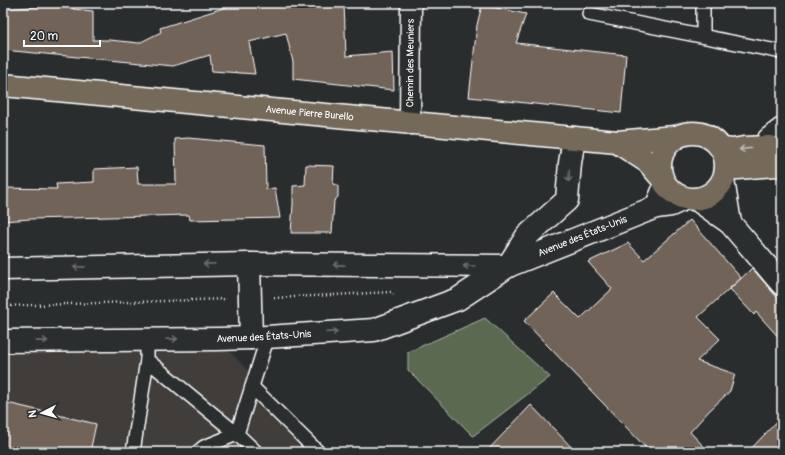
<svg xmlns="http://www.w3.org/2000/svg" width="785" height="455" font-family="Pangolin,sans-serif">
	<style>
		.built { fill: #403d3b }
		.grass { fill: #5b6951; stroke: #adb4a8 }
		.building { fill: #726358; stroke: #fff }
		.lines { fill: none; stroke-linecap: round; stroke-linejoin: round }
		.service-casing { stroke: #fff; stroke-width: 16 }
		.pedestrian-casing { stroke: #fff; stroke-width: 23 }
		.minor-casing { stroke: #fff; stroke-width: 25 }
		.primary-casing { stroke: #fff; stroke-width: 25 }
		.path { stroke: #fff; stroke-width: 2.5; stroke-dasharray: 1 3; stroke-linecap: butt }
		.service { stroke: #2a2d2e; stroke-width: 13 }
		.pedestrian { stroke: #2a2d2e; stroke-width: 20 }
		.minor { stroke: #2a2d2e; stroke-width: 22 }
		.primary { stroke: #746a5a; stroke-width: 22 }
		.oneway { stroke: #c0bcb5 }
		.oneway2 { stroke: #6a6c6d }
		.labels { text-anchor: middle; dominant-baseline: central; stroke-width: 3; stroke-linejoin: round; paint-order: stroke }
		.street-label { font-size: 10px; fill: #fff; stroke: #2a2d2e }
	</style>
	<rect width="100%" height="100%" fill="#2a2d2e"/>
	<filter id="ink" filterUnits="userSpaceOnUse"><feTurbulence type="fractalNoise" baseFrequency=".025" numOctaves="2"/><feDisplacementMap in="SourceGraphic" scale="8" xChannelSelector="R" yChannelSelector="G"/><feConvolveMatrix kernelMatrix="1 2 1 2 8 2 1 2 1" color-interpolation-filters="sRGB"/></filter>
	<g filter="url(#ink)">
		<polygon class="built" points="229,351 327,452 3,452 3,354"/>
		<polygon class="grass" points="485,318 550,377 473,436 408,370 408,352"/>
		<g class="building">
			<polygon points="239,3 344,3 346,56 393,52 394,90 293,79 293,62 286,33 249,42 255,74 212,71 210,55 173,66 3,50 3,9 73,4 73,9 93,11 93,40 109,40 139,43 161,32 160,28"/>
			<polygon points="482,5 526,14 516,43 626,55 621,113 469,97 477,25"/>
			<polygon points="188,138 265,145 266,189 275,188 280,218 190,220 189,215 30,219 3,221 3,188 57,189 56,184 94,182 94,169 137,167 138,184 176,184 175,139"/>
			<polygon points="306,165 334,166 333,184 338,186 338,197 334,201 332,233 291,233 293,204 293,186 305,185"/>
			<polygon points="690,220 741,278 698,317 720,339 697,361 735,374 730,391 709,411 690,432 709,452 650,452 524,321 554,293 580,319 612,289 588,262 628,243 644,260"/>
			<polygon points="752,268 782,303 782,341 756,312 754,315 730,289"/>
			<polygon points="3,402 96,424 90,452 3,452"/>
			<polygon points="531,405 576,452 486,452"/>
			<polygon points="782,416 782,452 748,452"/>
		</g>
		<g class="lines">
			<g class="service-casing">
				<g id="service">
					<polyline points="703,3 703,36"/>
					<polyline points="589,14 782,52"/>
					<polyline points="147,340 147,360 237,434 204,447 198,452"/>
					<polyline points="252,387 318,452"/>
					<polyline points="133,452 147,360"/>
					<polyline points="256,452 237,434 268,336"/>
				</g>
			</g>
			<g class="pedestrian-casing">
				<g id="pedestrian">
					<path id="s1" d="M410 124 411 3"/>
				</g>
			</g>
			<g class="minor-casing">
				<g id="minor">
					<polyline points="763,163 769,139 782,129"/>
					<polyline points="723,180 730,223 782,284"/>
					<polyline points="696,199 730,223"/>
					<polyline points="656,207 665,186"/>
					<polyline points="249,264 251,338"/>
					<polyline points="508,266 527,236 567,200 570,163 574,138"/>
					<polyline points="3,269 249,264 508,266"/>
					<path id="s2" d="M3 341 219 339 251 338 374 330 458 299 508 266 656 207 671 205 684 199"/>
				</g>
			</g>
			<g class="primary-casing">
				<g id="primary">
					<path id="s3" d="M3 85 617 142 675 137"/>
					<circle cx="693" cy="166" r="33"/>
					<polyline points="617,142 648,162 660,176"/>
					<polyline points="722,149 733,150 744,148 768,147 782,149"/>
					<polyline points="726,169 775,165 782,166"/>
				</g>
			</g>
			<g class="path">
				<polyline points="274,298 391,292 395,296"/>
				<polyline points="3,306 227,299"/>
			</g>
			<use href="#service" class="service"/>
			<use href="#pedestrian" class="pedestrian"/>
			<use href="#minor" class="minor"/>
			<use href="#primary" class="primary"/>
		</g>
		<defs><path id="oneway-shaft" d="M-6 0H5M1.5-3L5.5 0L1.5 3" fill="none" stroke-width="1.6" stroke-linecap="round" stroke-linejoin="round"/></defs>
		<use class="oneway" href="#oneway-shaft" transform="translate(745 149) rotate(174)"/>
		<g class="oneway2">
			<use href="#oneway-shaft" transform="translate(569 176) rotate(95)"/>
			<use href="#oneway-shaft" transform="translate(209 264) rotate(179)"/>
			<use href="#oneway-shaft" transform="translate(339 265) rotate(-179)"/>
			<use href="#oneway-shaft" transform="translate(469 266) rotate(-180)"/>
			<use href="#oneway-shaft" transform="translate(79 267) rotate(179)"/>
			<use href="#oneway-shaft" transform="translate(332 332) rotate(-4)"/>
			<use href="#oneway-shaft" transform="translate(172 339) rotate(-1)"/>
			<use href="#oneway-shaft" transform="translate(42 341) rotate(-1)"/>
		</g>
	</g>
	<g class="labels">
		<g class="street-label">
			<text stroke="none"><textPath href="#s1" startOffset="61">Chemin des Meuniers</textPath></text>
			<text stroke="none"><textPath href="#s3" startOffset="308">Avenue Pierre Burello</textPath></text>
			<text stroke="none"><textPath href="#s2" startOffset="601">Avenue des États-Unis</textPath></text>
			<text stroke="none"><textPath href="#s2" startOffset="261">Avenue des États-Unis</textPath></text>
		</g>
	</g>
	<rect width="785" height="455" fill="none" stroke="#2a2d2e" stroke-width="16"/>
	<rect x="8" y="8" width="769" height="439" fill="none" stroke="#fff" stroke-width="1.5" filter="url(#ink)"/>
	<g transform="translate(42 413) rotate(264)" stroke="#2a2d2e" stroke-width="3" paint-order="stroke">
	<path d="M0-3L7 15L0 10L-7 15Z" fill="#ffffff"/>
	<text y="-6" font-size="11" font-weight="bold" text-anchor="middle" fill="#ffffff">N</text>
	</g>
	<path d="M24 40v6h76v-6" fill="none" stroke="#ffffff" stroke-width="2"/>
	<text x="30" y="40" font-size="12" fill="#ffffff" stroke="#2a2d2e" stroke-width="3" paint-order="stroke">20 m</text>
</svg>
